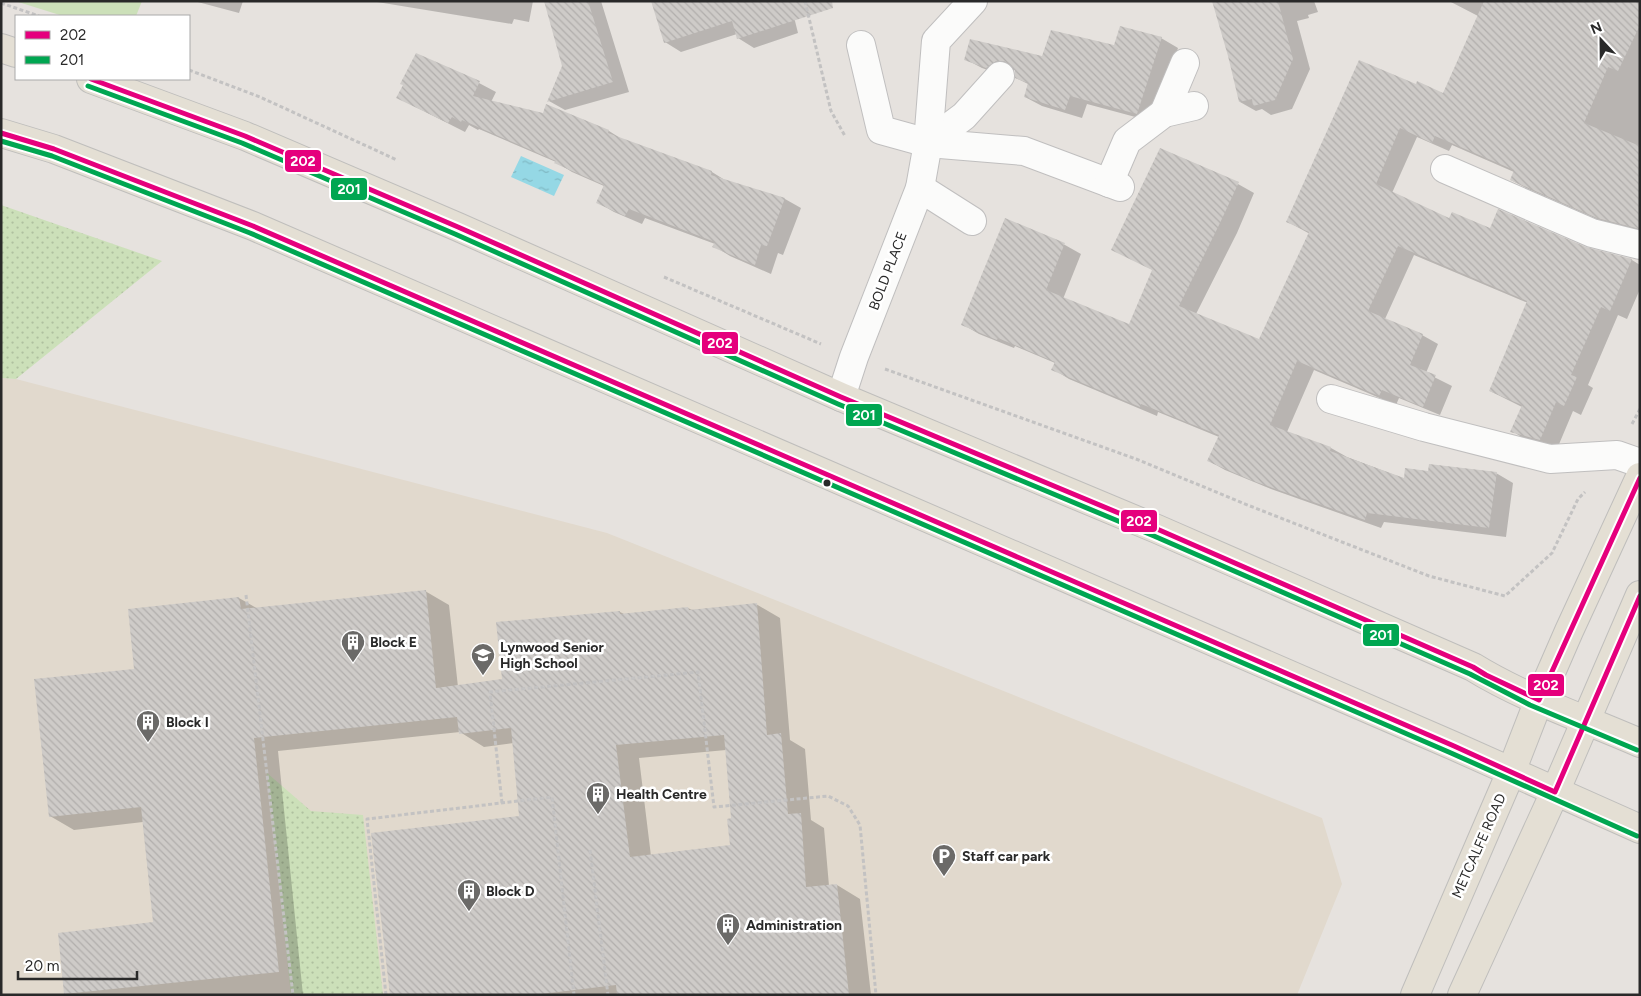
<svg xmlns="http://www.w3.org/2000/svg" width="1641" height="996" font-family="Figtree,sans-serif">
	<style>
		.education { fill: #e1d9cd }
		.grass { fill: url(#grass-dots) }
		.park { fill: #cce0b9 }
		.water { fill: url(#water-ripples) }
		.shadow { fill: #0003; fill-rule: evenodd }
		.building { fill: url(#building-back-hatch); fill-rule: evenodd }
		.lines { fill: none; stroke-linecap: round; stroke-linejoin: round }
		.minor-casing { stroke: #c0bfbf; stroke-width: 30 }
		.major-casing { stroke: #bfbebc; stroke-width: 30 }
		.path { stroke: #c3c2c2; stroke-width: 3; stroke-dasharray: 4 2.5; stroke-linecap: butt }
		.minor { stroke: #fbfbfa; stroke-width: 28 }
		.major { stroke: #e4dfd4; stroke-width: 28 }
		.bus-1-casing { stroke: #fff; stroke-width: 9 }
		.bus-2-casing { stroke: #fff; stroke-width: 9 }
		.bus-1 { stroke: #e5007d; stroke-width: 5 }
		.bus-2 { stroke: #00a651; stroke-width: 5 }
		.bus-dot { fill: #292929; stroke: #fff; stroke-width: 2 }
		.labels { text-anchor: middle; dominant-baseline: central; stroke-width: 5; stroke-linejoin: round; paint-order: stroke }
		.street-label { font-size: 14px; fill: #292929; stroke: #fff }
		.poi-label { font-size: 14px; font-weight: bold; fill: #292929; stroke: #fff; text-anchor: start }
		.line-badge { stroke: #fff; stroke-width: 2 }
		.badge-label { font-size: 14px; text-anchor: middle; font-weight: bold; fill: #fff }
	</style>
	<defs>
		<pattern id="grass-dots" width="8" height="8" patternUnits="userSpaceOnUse" patternTransform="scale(1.25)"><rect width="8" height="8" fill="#cce0b9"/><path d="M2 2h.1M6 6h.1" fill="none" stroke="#afc09f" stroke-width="1.8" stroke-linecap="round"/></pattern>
		<pattern id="water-ripples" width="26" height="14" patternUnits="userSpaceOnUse" patternTransform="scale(1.25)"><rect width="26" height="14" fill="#95d8e5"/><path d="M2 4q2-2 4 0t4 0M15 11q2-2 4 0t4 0" fill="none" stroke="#80b9c4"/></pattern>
		<pattern id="building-back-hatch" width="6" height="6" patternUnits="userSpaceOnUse" patternTransform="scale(1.25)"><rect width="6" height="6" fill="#cecbc8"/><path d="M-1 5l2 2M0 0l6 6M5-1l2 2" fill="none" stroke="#b1aeac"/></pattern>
	</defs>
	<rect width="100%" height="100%" fill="#e6e2de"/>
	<polygon class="education" points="1,378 16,379 607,533 1322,818 1342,884 1297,995 1,995"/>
	<g class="grass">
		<polygon points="1,205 162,261 16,379 1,378"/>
		<polygon points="267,773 311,811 363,815 383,995 291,995"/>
	</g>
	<polygon class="park" points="15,1 142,1 136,16 63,16"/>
	<polygon class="water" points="521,156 564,175 554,196 511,177"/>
	<g class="shadow">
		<polygon points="194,1 243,1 239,13"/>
		<polygon points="371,1 533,1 529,22 514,19 512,24"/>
		<polygon points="548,1 601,1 629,92 565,110 549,101 563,66"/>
		<polygon points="790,1 798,33 754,48 738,38 737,34 681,52 665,42"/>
		<polygon points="1216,1 1314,1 1318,12 1308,15 1309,18 1297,21 1310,69 1292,109 1271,115 1262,109 1256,111 1240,102"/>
		<polygon points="1449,1 1640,1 1640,233 1615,227 1528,189 1511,180 1514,172 1452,145 1449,151 1417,137 1392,193 1450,220 1491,230 1586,249 1632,260 1640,265 1640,289 1627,319 1618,315 1588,385 1593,388 1581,415 1573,411 1557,449 1528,441 1512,431 1522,407 1490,391 1528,303 1414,255 1385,319 1422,335 1438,344 1426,373 1452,386 1440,415 1399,398 1396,405 1314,370 1287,432 1331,448 1347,457 1405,479 1429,473 1496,473 1513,483 1506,537 1384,522 1381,528 1271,489 1225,470 1209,461 1219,437 1158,412 1157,416 1069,379 1053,369 1055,363 1015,346 1014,348 979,334 962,324 1006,220 1065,245 1081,254 1063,299 1130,326 1153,270 1112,249 1238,184 1254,193 1237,233 1196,314 1260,341 1310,234 1288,222 1416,85 1444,94 1478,16"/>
		<polygon points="1161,38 1178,48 1154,122 1087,104 1082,118 1042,106 1025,97 1028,84 1016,78 1016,70 1013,70 1004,76 982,68 965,59 1043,58"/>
		<polygon points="479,83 496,92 491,102 543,115 547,106 609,131 625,141 712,172 728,182 785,199 801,208 783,255 778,253 771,274 730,256 714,246 715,244 645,218 642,224 614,212 597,202 604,186 572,172 556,162 479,129 478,130 469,125 465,132 398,98"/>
		<path d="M425 591 449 605 458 687 503 680 620 612 624 614 688 608 692 610 756 604 780 618 790 740 805 749 811 820 824 828 829 886 837 885 860 899 871 995H391L520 817 514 743 484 747 460 732 278 751 303 995H66L59 934 154 923 143 822 74 830 50 816 135 670 239 598 258 609ZM726 750 732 820 731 846 651 856 639 758Z"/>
	</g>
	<g class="building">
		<polygon points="544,1 588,1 613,82 547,102 562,66"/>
		<polygon points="651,1 832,1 833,8 737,39 732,21 664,43"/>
		<polygon points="1212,1 1278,1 1293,59 1275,100 1253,106 1252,99 1239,102 1228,56"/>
		<polygon points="1484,1 1640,1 1640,25 1618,71 1608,67 1584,123 1640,146 1640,229 1597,218 1510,180 1514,170 1435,136 1432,143 1400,128 1376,184 1449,218 1452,212 1490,228 1498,209 1586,247 1632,259 1610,311 1601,307 1571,375 1577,377 1564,406 1556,402 1540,440 1510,432 1522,405 1489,391 1527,301 1398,246 1368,311 1423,334 1410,365 1436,375 1423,407 1382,390 1379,396 1297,361 1270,425 1331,447 1330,451 1404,478 1405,468 1428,471 1429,464 1497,472 1489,528 1367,513 1365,520 1253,481 1207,461 1219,435 1141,404 1140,407 1051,370 1055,362 998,338 997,340 961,325 1005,218 1065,243 1046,290 1129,324 1152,270 1111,250 1160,148 1239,182 1220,223 1179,306 1259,339 1309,232 1286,222 1359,60 1416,84 1417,81 1443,93"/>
		<polygon points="1120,26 1162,37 1137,114 1070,96 1065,110 1024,97 1028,83 1015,78 1015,71 1010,64 1004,61 996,61 986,68 964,60 970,39 1042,56 1051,30 1114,45"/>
		<polygon points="416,53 480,81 473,96 543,113 546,104 609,130 608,133 712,171 711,175 785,198 767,246 761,245 755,265 712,247 715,242 629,209 625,216 596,203 604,185 554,163 556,161 462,120 461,122 452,117 448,123 396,98 403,85 400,84"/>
		<path d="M426 590 436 688 502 679 496 622 620 611V614L688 607 689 610 757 603 767 735 781 733 788 814 801 813 806 887 837 884 849 995H617L616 985 533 995H390L371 833 519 816 511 728 459 734 457 717 254 738 279 972 64 994 58 933 153 922 141 807 49 817 34 679 134 669 128 609 239 597 241 609ZM724 735 731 818 727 819 730 845 630 857 616 745Z"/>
	</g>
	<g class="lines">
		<g class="minor-casing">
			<g id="minor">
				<polyline points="861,45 881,130 928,143 1024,151 1120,187"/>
				<polyline points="1164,113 1185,63"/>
				<polyline points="928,143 964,116 1000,76"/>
				<polyline points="1445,169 1592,233 1640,245"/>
				<polyline points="1109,183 1127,141 1164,113 1194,106"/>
				<polyline points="920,188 972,221"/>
				<polyline points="841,397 854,357 920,188 928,143 936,41 973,1"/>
				<polyline points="1331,399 1424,427 1550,459 1617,455 1640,463"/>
			</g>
		</g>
		<g class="major-casing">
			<g id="major">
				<polyline points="1,48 16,53"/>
				<path d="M91 79 245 136 458 227 841 397 1157 529 1473 667C1523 698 1585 719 1640 743"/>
				<polyline points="1,133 54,149 253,226 1454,746 1640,829"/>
				<polyline points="1415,995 1511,772 1539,700 1569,631 1640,477"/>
				<polyline points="1462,995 1555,792 1640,595"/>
			</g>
		</g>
		<g class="path">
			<polyline points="805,1 831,111 845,136"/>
			<polyline points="1,3 39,16"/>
			<polyline points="189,70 260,97 397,160"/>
			<polyline points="664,277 821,344"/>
			<polyline points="885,369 1136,459 1250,506 1429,576 1505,596 1552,553 1578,499 1585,492"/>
			<polyline points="1632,424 1640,409"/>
			<polyline points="246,595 293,995"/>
			<polyline points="502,803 490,692 698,672 714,807 828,796 848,806 860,825 876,995"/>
			<polyline points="590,850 608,995"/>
			<polyline points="386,995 367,819 552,797 574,995"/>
		</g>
		<use href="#minor" class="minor"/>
		<use href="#major" class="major"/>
		<g class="bus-1-casing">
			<g id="bus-1">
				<polyline points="91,79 245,136 458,227 841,397 1157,529 1473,667 1486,675 1539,700 1640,478"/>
				<polyline points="1,133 54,149 253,226 1454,746 1555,792 1640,596"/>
			</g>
		</g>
		<g class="bus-2-casing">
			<g id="bus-2">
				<polyline points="88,86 242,143 455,234 838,404 1154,536 1470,674 1530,705 1637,750"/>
				<polyline points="1,141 52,156 250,233 1451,753 1637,836"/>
			</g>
		</g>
		<use href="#bus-1" class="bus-1"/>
		<use href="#bus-2" class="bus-2"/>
	</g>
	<defs>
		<g id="building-pin" transform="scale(1.25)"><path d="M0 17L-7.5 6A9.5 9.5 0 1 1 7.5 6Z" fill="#6b6a68" stroke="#fff"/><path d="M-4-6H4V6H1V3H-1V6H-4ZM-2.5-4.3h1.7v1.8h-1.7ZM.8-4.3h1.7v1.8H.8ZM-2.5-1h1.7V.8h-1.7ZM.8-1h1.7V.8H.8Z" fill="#fff"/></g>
		<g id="school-pin" transform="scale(1.25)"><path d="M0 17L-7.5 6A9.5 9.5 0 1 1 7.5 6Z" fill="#6b6a68" stroke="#fff"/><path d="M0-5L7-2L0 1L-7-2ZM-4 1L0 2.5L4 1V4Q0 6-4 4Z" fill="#fff"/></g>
		<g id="parking-pin" transform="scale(1.25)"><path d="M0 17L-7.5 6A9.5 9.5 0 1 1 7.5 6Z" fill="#6b6a68" stroke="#fff"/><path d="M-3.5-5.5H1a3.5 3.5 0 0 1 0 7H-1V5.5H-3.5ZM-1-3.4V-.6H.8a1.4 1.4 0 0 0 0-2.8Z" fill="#fff"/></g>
	</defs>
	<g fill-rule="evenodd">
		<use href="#building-pin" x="353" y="642"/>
		<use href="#school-pin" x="483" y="655"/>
		<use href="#building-pin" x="148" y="722"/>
		<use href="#building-pin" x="598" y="794"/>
		<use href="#parking-pin" x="944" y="856"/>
		<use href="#building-pin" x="469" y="891"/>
		<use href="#building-pin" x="728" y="925"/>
	</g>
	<circle class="bus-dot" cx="827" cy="483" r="4.5"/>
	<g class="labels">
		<g class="street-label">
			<text transform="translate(888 271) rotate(-69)">BOLD PLACE</text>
			<text transform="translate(1479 846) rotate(-66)">METCALFE ROAD</text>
		</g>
		<g class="poi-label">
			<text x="370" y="642">Block E</text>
			<text x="500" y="647">Lynwood Senior<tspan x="500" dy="16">High School</tspan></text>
			<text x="166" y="722">Block I</text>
			<text x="616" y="794">Health Centre</text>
			<text x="962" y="856">Staff car park</text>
			<text x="486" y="891">Block D</text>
			<text x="746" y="925">Administration</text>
		</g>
	</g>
	<g class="line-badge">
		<rect x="284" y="149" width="38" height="24" rx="5" fill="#e5007d"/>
		<rect x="330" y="177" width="38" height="24" rx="5" fill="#00a651"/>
		<rect x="701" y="331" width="38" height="24" rx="5" fill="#e5007d"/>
		<rect x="845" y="403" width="38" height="24" rx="5" fill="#00a651"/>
		<rect x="1120" y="509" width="38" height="24" rx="5" fill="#e5007d"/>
		<rect x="1362" y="623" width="38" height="24" rx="5" fill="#00a651"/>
		<rect x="1527" y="673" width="38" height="24" rx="5" fill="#e5007d"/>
	</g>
	<g class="badge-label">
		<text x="303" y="166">202</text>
		<text x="349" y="194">201</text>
		<text x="720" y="348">202</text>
		<text x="864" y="420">201</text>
		<text x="1139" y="526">202</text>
		<text x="1381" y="640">201</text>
		<text x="1546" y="690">202</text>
	</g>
	<rect width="1641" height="996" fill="none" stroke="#292929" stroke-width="5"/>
	<rect x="15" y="15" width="175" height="65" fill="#ffffff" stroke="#a9a9a9"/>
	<rect x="25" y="31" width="25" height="8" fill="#e5007d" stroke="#a9a9a9"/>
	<text x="60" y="40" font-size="15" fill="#292929">202</text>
	<rect x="25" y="56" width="25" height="8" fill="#00a651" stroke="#a9a9a9"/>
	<text x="60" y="65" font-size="15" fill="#292929">201</text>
	<g transform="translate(1601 40) rotate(338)" stroke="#ffffff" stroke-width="4" paint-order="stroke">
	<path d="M0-4L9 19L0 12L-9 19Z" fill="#292929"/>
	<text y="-8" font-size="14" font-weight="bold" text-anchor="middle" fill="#292929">N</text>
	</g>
	<path d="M18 971v8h119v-8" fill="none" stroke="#292929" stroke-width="2.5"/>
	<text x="25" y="971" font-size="15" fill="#292929" stroke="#ffffff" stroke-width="4" paint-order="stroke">20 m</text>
</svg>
